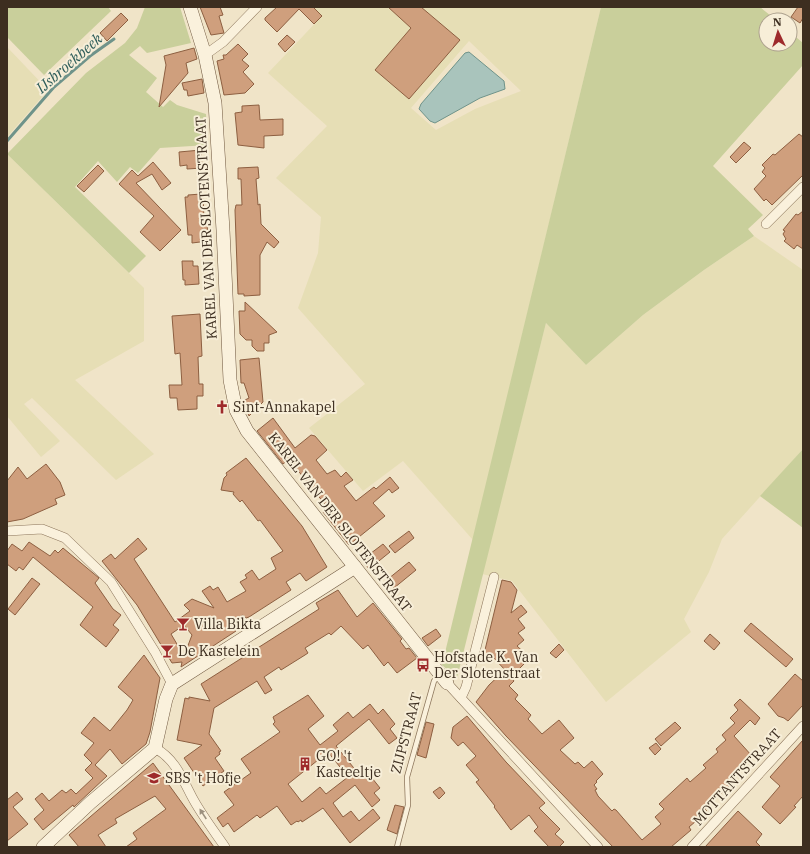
<svg xmlns="http://www.w3.org/2000/svg" width="810" height="854" font-family="'IBM Plex Serif',serif">
	<style>
		.farmland { fill: #e6deb5; fill-rule: evenodd }
		.green { fill: #c9cf9b }
		.water { fill: #a9c4bc; stroke: #6f938a }
		.lines { fill: none; stroke-linecap: round; stroke-linejoin: round }
		.stream { stroke: #6f938a; stroke-width: 3 }
		.building { fill: #cf9f7d; stroke: #8d5f41; fill-rule: evenodd }
		.lane-casing { stroke: #8d765c; stroke-width: 6 }
		.street-casing { stroke: #8d765c; stroke-width: 10 }
		.secondary-casing { stroke: #6f573f; stroke-width: 14 }
		.lane { stroke: #faf1dc; stroke-width: 4.5 }
		.street { stroke: #faf1dc; stroke-width: 9 }
		.secondary { stroke: #faf1dc; stroke-width: 13 }
		.oneway { fill: #9c907e }
		.labels { text-anchor: middle; dominant-baseline: central; stroke-width: 4; stroke-linejoin: round; paint-order: stroke }
		.street-label { font-size: 14px; fill: #3d2e20; stroke: #f7eed8 }
		.poi-label { font-size: 14px; fill: #3d2e20; stroke: #f7eed8; text-anchor: start }
		.water-label { font-size: 15px; font-style: italic; fill: #2f5d5a; stroke: #f7eed8 }
	</style>
	<rect width="100%" height="100%" fill="#f0e4c8"/>
	<g class="farmland">
		<path d="M313 7H601L473 540 403 461 363 491 309 428 365 384 298 308 318 253 321 217 276 178 327 126 268 73 322 16ZM469 41 521 91 475 109 436 130 411 108Z"/>
		<polygon points="7,47 48,90 7,137"/>
		<polygon points="7,154 144,288 144,341 75,380 154,454 116,480 32,398 24,404 60,441 41,457 7,416"/>
		<polygon points="754,236 803,270 803,449 722,539 709,572 684,619 691,632 606,702 512,581 482,574 546,323 586,365 643,315 704,270"/>
	</g>
	<g class="green">
		<polygon points="7,7 108,7 111,11 44,75 7,37"/>
		<polygon points="145,7 180,7 191,43 147,53 140,46 129,55 157,78 146,92 163,107 170,100 177,105 206,114 208,145 160,148 138,173 130,167 117,182 98,161 75,187 146,256 129,273 7,154 86,73 125,43 137,28"/>
		<polygon points="601,7 760,7 776,20 766,20 766,44 790,44 790,32 803,43 803,65 713,166 763,215 748,229 754,236 704,270 643,315 586,365 546,323 457,678 442,665"/>
		<polygon points="803,449 803,528 760,496"/>
	</g>
	<polygon class="water" points="469,52 504,81 505,89 480,98 435,123 430,121 419,109 421,104 465,53"/>
	<g class="lines">
		<polyline class="stream" points="7,141 54,87 90,56 114,39"/>
	</g>
	<g class="building">
		<polygon points="200,7 220,7 223,15 219,16 224,33 211,35"/>
		<polygon points="277,7 313,7 322,16 314,24 299,9 277,32 265,20 265,18"/>
		<polygon points="388,7 421,7 460,40 409,99 375,70 411,28"/>
		<polygon points="798,7 803,7 803,18 800,23 791,17"/>
		<polygon points="121,13 128,20 107,41 100,33"/>
		<polygon points="287,35 295,42 285,52 278,44"/>
		<polygon points="238,44 248,54 242,60 249,66 243,72 254,84 245,93 224,95 217,61 224,59 223,55 226,55"/>
		<polygon points="194,48 197,59 186,63 188,73 159,107 166,65 164,56"/>
		<polygon points="202,79 204,93 188,96 187,90 184,90 182,83"/>
		<polygon points="259,105 260,120 283,119 283,135 264,136 264,148 238,145 235,113 242,112 242,106"/>
		<polygon points="799,134 803,137 803,175 772,205 766,199 764,201 754,189 766,176 762,172 765,168 762,165 773,154 775,155"/>
		<polygon points="744,142 751,148 736,163 730,157"/>
		<polygon points="201,150 202,168 187,169 187,165 180,166 179,152"/>
		<polygon points="153,162 171,183 162,190 152,174 136,183 181,230 160,251 140,232 154,216 119,184 132,170 138,176"/>
		<polygon points="98,165 104,171 84,192 77,186"/>
		<polygon points="258,167 259,178 256,179 258,205 260,204 261,224 279,242 274,248 267,242 260,255 260,295 244,296 244,294 238,294 235,210 236,205 242,205 241,179 238,179 238,168"/>
		<polygon points="201,194 203,195 204,220 207,220 208,241 192,243 192,235 188,235 185,197 188,197 188,195"/>
		<polygon points="803,211 803,249 797,245 794,249 784,241 786,239 783,234 785,231 783,230 796,214 798,215"/>
		<polygon points="182,261 193,261 193,266 198,266 199,284 185,285 185,280 183,280"/>
		<polygon points="245,302 277,332 269,335 269,343 264,343 264,351 257,351 252,346 252,340 246,340 240,334 239,311 245,311"/>
		<polygon points="200,314 202,356 198,357 199,384 203,384 203,396 197,396 197,409 178,410 177,398 170,398 169,385 182,385 180,353 175,354 172,316"/>
		<polygon points="259,358 263,402 249,416 243,401 249,398 244,383 241,383 240,360"/>
		<polygon points="273,418 295,448 311,435 315,436 327,450 316,460 327,474 335,470 341,477 346,472 353,480 344,486 356,501 374,487 376,489 390,477 399,488 392,493 389,489 373,503 385,516 349,545 323,512 328,508 307,482 289,459 283,464 257,431"/>
		<path d="M246 458 302 526 327 567 306 581 300 573 286 582 291 590 249 617 246 618 243 615 230 623 236 631 181 667 182 662 172 663 137 605 102 561 111 554 115 559 138 538 147 549 134 559 175 622 190 611 184 605 192 599 214 608 202 591 210 586 213 590 218 587 227 602 246 591 240 582 247 578 245 575 252 570 259 580 276 569 271 558 283 551 260 520 258 521 242 500 240 502 233 494 234 492 221 490 224 478 227 475 226 473ZM184 625 192 635 184 656 171 634Z"/>
		<polygon points="46,464 60,482 65,495 55,499 57,504 23,519 7,522 7,481 18,467 27,479"/>
		<polygon points="409,531 414,538 395,553 389,546"/>
		<polygon points="29,542 50,556 55,550 58,553 63,548 99,578 95,583 113,609 121,615 113,625 119,630 106,647 80,625 93,607 33,557 23,570 19,567 16,571 7,564 7,551 12,544 22,551"/>
		<polygon points="383,544 390,552 369,569 362,560"/>
		<polygon points="409,562 416,570 394,588 388,579"/>
		<polygon points="32,578 40,584 15,615 8,609"/>
		<polygon points="502,580 511,582 517,590 511,613 521,605 527,612 518,619 525,628 518,633 524,640 517,646 530,658 511,677 514,681 509,686 518,695 515,699 531,715 528,719 542,734 559,720 574,738 560,750 575,764 578,762 584,768 592,761 603,774 596,781 597,782 594,785 597,789 595,790 598,796 612,811 614,809 616,810 642,840 661,824 655,817 664,809 659,804 687,778 690,782 706,768 703,765 718,752 716,749 726,740 722,735 735,723 730,718 738,710 734,705 740,699 760,718 755,725 750,720 734,736 752,756 732,775 735,780 705,809 707,811 702,816 689,827 691,830 671,847 613,847 506,736 476,702 489,685 505,670 492,656 484,654"/>
		<polygon points="338,590 357,617 373,603 402,639 400,641 406,649 409,648 417,658 397,673 388,662 384,666 368,645 363,649 341,626 331,635 329,633 305,648 308,653 305,655 281,670 279,667 264,677 272,690 265,694 257,681 214,708 209,734 221,751 219,752 220,754 215,758 224,771 203,786 184,758 202,745 177,740 185,698 189,699 189,697 210,701 201,684 319,609 316,603"/>
		<polygon points="751,623 793,659 786,667 744,631"/>
		<polygon points="436,629 441,636 428,646 422,638"/>
		<polygon points="710,634 720,643 714,650 704,641"/>
		<polygon points="559,644 564,650 556,658 550,653"/>
		<polygon points="144,655 160,678 150,732 146,744 122,764 110,749 95,765 107,776 74,807 73,805 43,830 34,819 44,810 35,799 42,793 49,801 62,790 66,793 71,789 76,794 93,778 85,770 92,763 84,755 94,743 81,733 94,717 110,731 127,710 133,700 118,687"/>
		<polygon points="795,674 803,681 803,705 788,721 784,718 778,716 768,704"/>
		<path d="M308 695 324 716 308 729 320 745 338 731 333 725 348 712 353 718 370 704 378 714 383 709 395 724 390 729 397 738 389 744 369 719 336 746 362 778 368 773 380 788 374 793 380 800 372 807 355 785 333 803 343 817 351 811 359 821 373 809 380 818 350 843 323 808 302 822 301 820 298 822 297 821 291 825 277 806 260 818 257 815 234 832 228 823 223 827 217 818 234 805 224 792 251 773 241 759 280 732 273 724 275 722 273 717ZM328 752 348 777 326 794 320 787 302 802 288 784Z"/>
		<polygon points="467,716 506,762 545,803 539,808 560,829 555,834 564,842 559,847 549,847 534,831 538,827 529,815 511,830 494,807 495,806 476,782 479,780 466,765 476,756 463,742 458,746 451,738 453,727"/>
		<polygon points="426,722 434,724 426,758 417,755"/>
		<polygon points="675,722 681,728 661,746 655,739"/>
		<polygon points="803,740 803,796 794,806 796,807 780,824 762,807 780,786 770,777"/>
		<polygon points="656,743 661,749 655,755 649,748"/>
		<polygon points="153,763 214,847 126,847 137,839 133,833 166,809 155,796 115,819 117,823 98,835 106,847 79,847 69,835"/>
		<polygon points="440,787 445,793 439,799 433,792"/>
		<polygon points="17,792 23,799 13,807 28,824 7,841 7,800"/>
		<polygon points="395,805 404,807 397,834 387,830"/>
		<polygon points="738,811 762,834 756,842 761,847 705,847"/>
	</g>
	<g class="lines">
		<g class="lane-casing">
			<polyline id="lane" points="397,847 408,805 407,777 434,681 439,676"/>
		</g>
		<g class="street-casing">
			<g id="street">
				<polyline points="205,55 223,42 257,7"/>
				<polyline points="766,224 803,187"/>
				<polyline points="7,531 42,529 65,538 111,582 155,652 172,684"/>
				<polyline points="447,683 598,847"/>
				<polyline points="461,698 466,687 494,577"/>
				<path d="M155 748C175 759 182 778 192 797 201 814 214 831 225 847"/>
				<polyline points="692,847 803,726"/>
			</g>
		</g>
		<g class="secondary-casing">
			<g id="secondary">
				<polyline points="190,7 205,55 215,103 223,230 230,380 236,410 247,431 447,683"/>
				<polyline points="43,847 90,803 155,748 166,699 172,684 355,567"/>
			</g>
		</g>
		<use href="#lane" class="lane"/>
		<use href="#street" class="street"/>
		<use href="#secondary" class="secondary"/>
	</g>
	<defs><path id="oneway-solid" d="M-6-.8H1V-3.2L6.5 0L1 3.2V.8H-6Z"/></defs>
	<use class="oneway" href="#oneway-solid" transform="translate(203 814) rotate(-123)"/>
	<defs>
		<g id="church-bare" transform="scale(1.08)"><path d="M-1.2-6h2.4v3.5h3.3v2.4h-3.3V6h-2.4V-.1h-3.3v-2.4h3.3Z" fill="#9e2a2b" stroke="#f7eed8" stroke-width="2.5" paint-order="stroke"/></g>
		<g id="bar-bare" transform="scale(1.08)"><path d="M-6-5H6L.8 .8V4.5H3.5V6h-7V4.5H-.8V.8Z" fill="#9e2a2b" stroke="#f7eed8" stroke-width="2.5" paint-order="stroke"/></g>
		<g id="bus-bare" transform="scale(1.08)"><path d="M-5-6H5V4H4V6H2V4H-2V6H-4V4H-5ZM-3.5-4V0h7V-4ZM-3.5 1.2v1.5H-2V1.2ZM2 1.2v1.5H3.5V1.2Z" fill="#9e2a2b" stroke="#f7eed8" stroke-width="2.5" paint-order="stroke"/></g>
		<g id="building-bare" transform="scale(1.08)"><path d="M-4-6H4V6H1V3H-1V6H-4ZM-2.5-4.3h1.7v1.8h-1.7ZM.8-4.3h1.7v1.8H.8ZM-2.5-1h1.7V.8h-1.7ZM.8-1h1.7V.8H.8Z" fill="#9e2a2b" stroke="#f7eed8" stroke-width="2.5" paint-order="stroke"/></g>
		<g id="school-bare" transform="scale(1.08)"><path d="M0-5L7-2L0 1L-7-2ZM-4 1L0 2.5L4 1V4Q0 6-4 4Z" fill="#9e2a2b" stroke="#f7eed8" stroke-width="2.5" paint-order="stroke"/></g>
	</defs>
	<g fill-rule="evenodd">
		<use href="#church-bare" x="222" y="407"/>
		<use href="#bar-bare" x="183" y="624"/>
		<use href="#bar-bare" x="167" y="651"/>
		<use href="#bus-bare" x="423" y="665"/>
		<use href="#building-bare" x="305" y="764"/>
		<use href="#school-bare" x="154" y="778"/>
	</g>
	<g class="labels">
		<g class="street-label">
			<text transform="translate(206 228) rotate(-93)">KAREL VAN DER SLOTENSTRAAT</text>
			<text transform="translate(340 522) rotate(52)">KAREL VAN DER SLOTENSTRAAT</text>
			<text transform="translate(406 733) rotate(-75)">ZIJPSTRAAT</text>
			<text transform="translate(737 777) rotate(-48)">MOTTANTSTRAAT</text>
		</g>
		<g class="poi-label">
			<text x="233" y="407">Sint-Annakapel</text>
			<text x="194" y="624">Villa Bikta</text>
			<text x="178" y="651">De Kastelein</text>
			<text x="434" y="657">Hofstade K. Van<tspan x="434" dy="16">Der Slotenstraat</tspan></text>
			<text x="316" y="756">GO! 't<tspan x="316" dy="16">Kasteeltje</tspan></text>
			<text x="165" y="778">SBS 't Hofje</text>
		</g>
		<g class="water-label">
			<text transform="translate(69 63) rotate(-41)">IJsbroekbeek</text>
		</g>
	</g>
	<rect width="810" height="854" fill="none" stroke="#3d2e20" stroke-width="16"/>
	<g transform="translate(778 32) rotate(356)"><circle r="19" fill="#f7eed8" stroke="#ada18e"/>
	<path d="M0-3L7 15L0 10L-7 15Z" fill="#9e2a2b"/>
	<text y="-6" font-size="11" font-weight="bold" text-anchor="middle" fill="#3d2e20">N</text>
	</g>
</svg>
